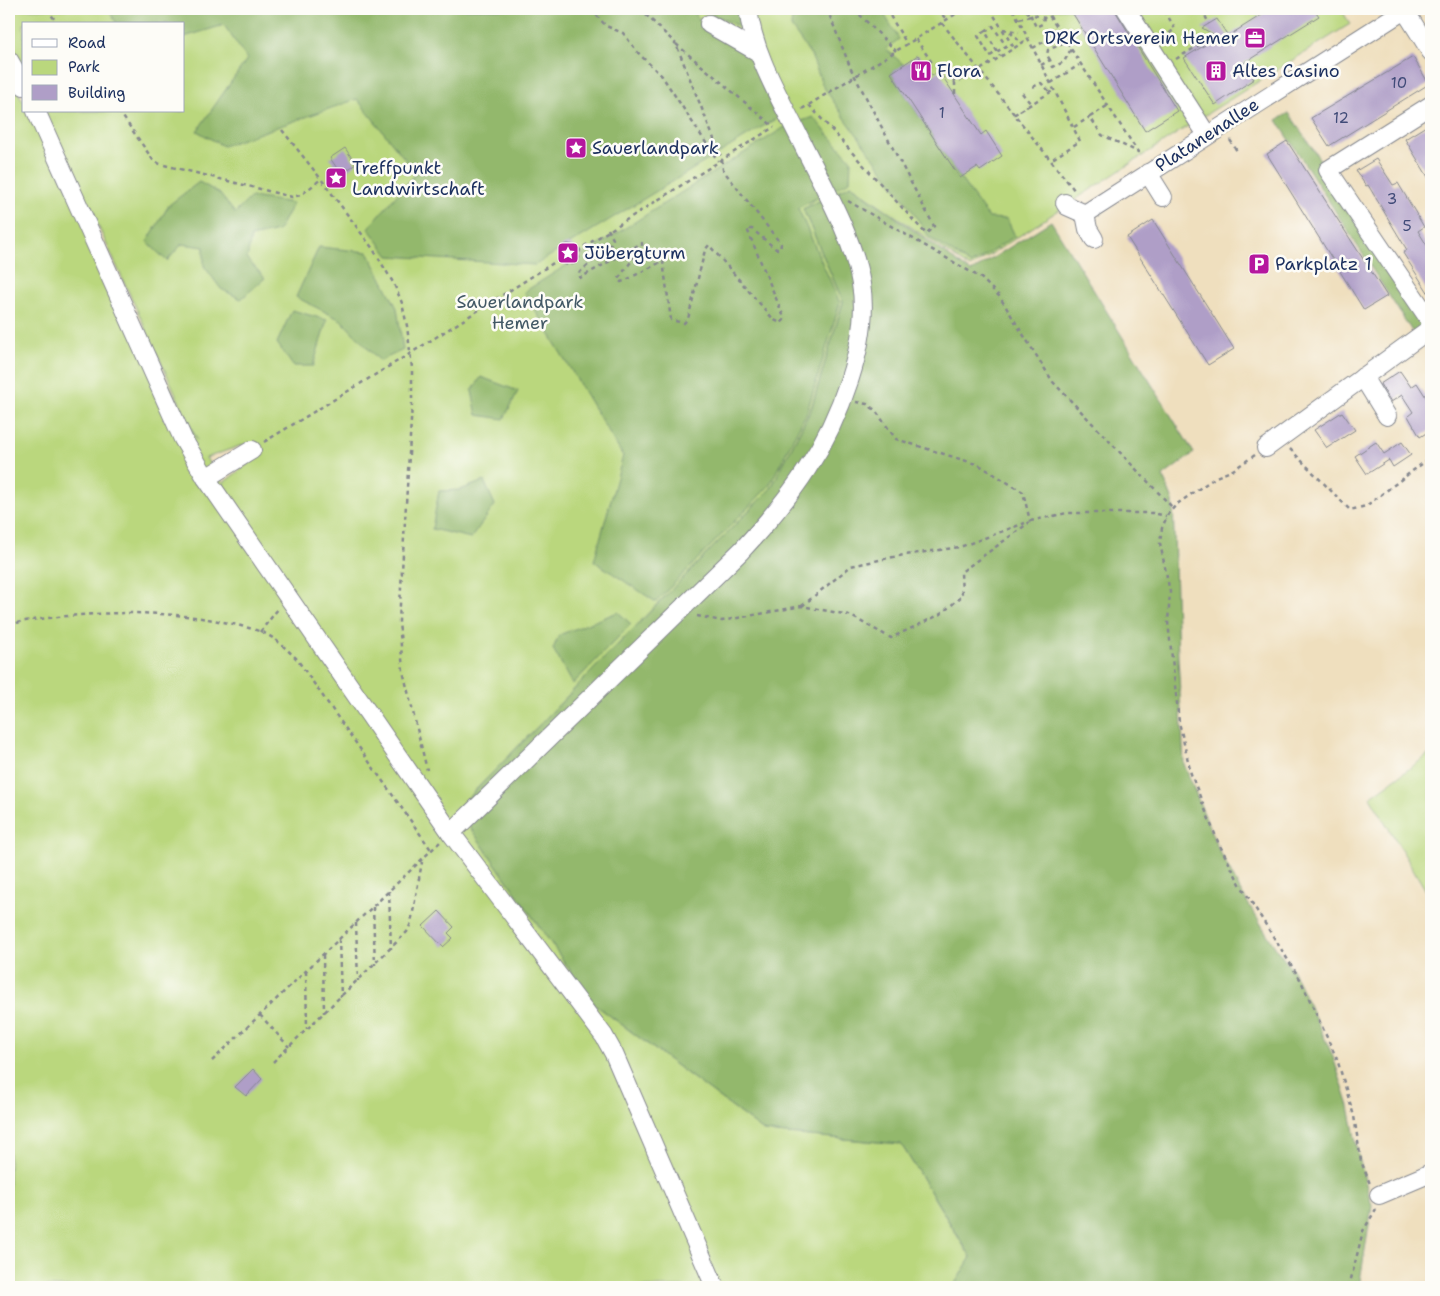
<svg xmlns="http://www.w3.org/2000/svg" width="1440" height="1296" font-family="'Shantell Sans',sans-serif">
	<style>
		.green { fill: #bad77d; stroke: #6a836e; fill-rule: evenodd }
		.forest { fill: #93b86c; stroke: #577465 }
		.building { fill: #af9ec7 }
		.lines { fill: none; stroke-linecap: round; stroke-linejoin: round }
		.minor-casing { stroke: #85878e; stroke-width: 20 }
		.path { stroke: #85878e; stroke-width: 2.5; stroke-dasharray: 4 4; stroke-linecap: butt }
		.minor { stroke: #fff; stroke-width: 18 }
		.labels { text-anchor: middle; dominant-baseline: central; stroke-width: 5; stroke-linejoin: round; paint-order: stroke }
		.number-label { font-size: 15px; fill: #404b78 }
		.poi-label { font-size: 18px; fill: #1b2f5e; stroke: #fdfcf7; text-anchor: start }
		.street-label { font-size: 18px; fill: #1b2f5e; stroke: #fdfcf7 }
		.park-label { font-size: 18px; fill: #435966; stroke: #fdfcf7 }
	</style>
	<rect width="100%" height="100%" fill="#fdfcf7"/>
	<filter id="ink" filterUnits="userSpaceOnUse"><feTurbulence type="fractalNoise" baseFrequency=".02" numOctaves="2"/><feDisplacementMap in="SourceGraphic" scale="10" xChannelSelector="R" yChannelSelector="G"/><feConvolveMatrix kernelMatrix="1 2 1 2 8 2 1 2 1" color-interpolation-filters="sRGB"/></filter>
	<filter id="wash" filterUnits="userSpaceOnUse"><feTurbulence type="fractalNoise" baseFrequency=".0096" numOctaves="4" result="noise"/><feDisplacementMap in="SourceGraphic" scale="20" xChannelSelector="R" yChannelSelector="G"/><feGaussianBlur stdDeviation="1.12" result="paint"/><feColorMatrix in="noise" values="0 0 0 0 0 0 0 0 0 0 0 0 0 0 0 0 0 1.4 0 .05"/><feComposite in="paint" operator="in"/></filter>
	<g filter="url(#wash)">
		<rect width="100%" height="100%" fill="#efdfbe"/>
		<g class="green">
			<path d="M9 9H1341L1350 24 1199 119 970 268 851 185 803 209 843 302 811 409 771 488 457 809 593 1003 765 1132 901 1144 971 1258 953 1287H9V76L24 103V111H28L197 440 45 111H184V24H24V67L9 49ZM248 443 256 458 223 483 206 458Z"/>
			<polygon points="1431,753 1431,899 1370,797"/>
		</g>
		<g class="forest">
			<polygon points="108,9 692,9 703,25 756,56 782,115 535,265 389,256 368,228 416,173 357,99 223,146 197,131 247,59 224,25 184,37 184,24 117,24"/>
			<polygon points="700,9 742,9 745,29"/>
			<polygon points="793,9 881,9 899,39 886,49 904,65 891,73 960,178 989,218 1007,219 1015,236 971,265 929,237 911,209 842,114 823,86 811,55 791,27"/>
			<polygon points="1289,113 1428,323 1413,333 1277,120"/>
			<polygon points="813,117 851,160 850,181 798,208 840,303 807,412 769,486 656,602 594,561 623,456 524,292 785,127"/>
			<polygon points="199,182 219,193 235,213 251,197 293,203 278,231 251,237 247,259 265,278 241,299 221,289 204,266 204,247 182,244 167,261 147,242 169,205"/>
			<polygon points="851,185 971,272 1051,221 1194,453 1163,476 1173,501 1178,657 1184,764 1216,844 1241,892 1275,947 1293,971 1332,1054 1349,1106 1358,1154 1372,1206 1359,1287 953,1287 971,1257 901,1144 765,1132 593,1003 457,809 771,488 811,409 843,302 803,209"/>
			<polygon points="319,247 368,252 397,308 403,350 380,361 341,320 296,297"/>
			<polygon points="292,310 327,320 313,366 293,366 277,343"/>
			<polygon points="481,377 518,391 504,419 477,415 472,391"/>
			<polygon points="484,481 495,505 471,538 432,529 439,491 460,490"/>
			<polygon points="618,612 631,624 573,684 553,649 559,635"/>
		</g>
		<g id="blocks">
			<g class="building">
				<polygon points="1070,9 1114,9 1177,111 1145,131"/>
				<polygon points="1271,9 1314,9 1319,16 1244,63 1254,79 1215,105 1184,58 1218,37 1202,28 1217,19 1228,36"/>
				<polygon points="918,55 932,76 939,71 981,135 986,131 1002,156 980,171 977,167 960,178 891,73"/>
				<polygon points="1413,57 1429,84 1329,146 1311,118"/>
				<polygon points="1431,123 1431,182 1405,139"/>
				<polygon points="1287,141 1387,296 1364,310 1267,154"/>
				<polygon points="345,148 356,164 341,174 330,158"/>
				<polygon points="1376,159 1393,185 1398,183 1424,227 1418,231 1431,252 1431,297 1403,253 1407,250 1368,185 1366,186 1356,171"/>
				<polygon points="1153,220 1234,349 1208,365 1127,237"/>
				<circle cx="568" cy="253" r="9"/>
				<polygon points="1400,371 1411,387 1417,383 1431,405 1431,430 1420,437 1408,416 1413,412 1402,395 1391,402 1380,384"/>
				<polygon points="1342,412 1355,430 1327,448 1314,430"/>
				<polygon points="1376,442 1384,454 1402,442 1411,455 1393,467 1389,460 1367,474 1355,456"/>
				<polygon points="439,911 454,927 448,933 453,938 443,947 423,926"/>
				<polygon points="253,1069 262,1079 246,1096 235,1087"/>
			</g>
		</g>
	</g>
	<g filter="url(#ink)">
		<use href="#blocks" fill-opacity="0" stroke="#85878e" stroke-width="1"/>
		<g class="lines">
			<g class="minor-casing">
				<g id="minor">
					<polyline points="1126,9 1207,135"/>
					<polyline points="1404,9 1431,52"/>
					<polyline points="709,24 758,52"/>
					<polyline points="9,60 24,86"/>
					<polyline points="1431,105 1328,170 1431,322"/>
					<polyline points="36,111 183,439 206,478 451,833 604,1036 614,1054 715,1287"/>
					<polyline points="1148,173 1163,197"/>
					<polyline points="1065,203 1067,206 1085,214"/>
					<polyline points="1085,214 1406,9"/>
					<polyline points="1085,214 1088,229 1094,239"/>
					<polyline points="1363,377 1387,416"/>
					<polyline points="1266,448 1431,328"/>
					<polyline points="206,478 252,450"/>
					<path d="M451 833 741 551C765 525 788 499 807 469 838 422 871 340 861 284 853 237 824 187 803 145 782 101 754 57 748 9"/>
					<polyline points="1379,1195 1431,1173"/>
				</g>
			</g>
			<g class="path">
				<polyline points="47,9 58,24"/>
				<polyline points="591,9 606,26 623,33 640,55 662,76 718,161"/>
				<polyline points="640,9 676,44"/>
				<polyline points="854,9 896,51"/>
				<polyline points="886,9 907,44"/>
				<polyline points="937,9 947,20"/>
				<polyline points="950,9 955,15"/>
				<polyline points="990,9 1014,48"/>
				<polyline points="1013,9 1080,141 1051,160"/>
				<polyline points="1036,9 1034,15 1031,16 1036,27 1042,24 1044,18"/>
				<polyline points="1045,9 1138,152 1102,135 1090,117 1107,106"/>
				<polyline points="1202,9 1209,24"/>
				<polyline points="1034,15 1044,18 1049,15"/>
				<polyline points="1019,19 1031,16 1025,9"/>
				<polyline points="942,23 1075,191"/>
				<polyline points="1003,29 1019,32"/>
				<path d="M985 31 978 36 990 56 1006 46 993 26 985 31C990 40 995 48 1000 56"/>
				<polyline points="1010,32 1021,43"/>
				<polyline points="1163,38 1175,29 1164,9"/>
				<polyline points="916,39 933,64 939,66 955,82"/>
				<polyline points="1033,48 1060,32"/>
				<polyline points="1176,59 1206,41"/>
				<polyline points="1050,60 1047,55 1048,50 1066,42"/>
				<polyline points="1041,65 1050,60 1053,67 1064,62 1071,49"/>
				<polyline points="927,68 933,64"/>
				<polyline points="1051,83 1079,65"/>
				<polyline points="1033,87 1041,83 1050,92"/>
				<polyline points="1022,93 1031,104 1015,114 1054,90"/>
				<polyline points="955,94 955,83 980,70 1028,39"/>
				<polyline points="809,105 926,234 934,226 851,69 827,9"/>
				<polyline points="802,109 964,9"/>
				<polyline points="119,111 153,160 160,164 292,197 301,195 321,179 373,249 394,284 402,303 407,326 412,368 412,404 399,621 403,671 427,770"/>
				<polyline points="1074,127 1090,117"/>
				<polyline points="282,130 321,179"/>
				<polyline points="1230,140 1237,151"/>
				<polyline points="848,201 981,278 999,296 1053,382 1173,508"/>
				<polyline points="608,229 613,239 612,243 578,274 580,278 642,243 642,247 618,279 621,282 624,281 663,261 671,320 684,323 688,319 705,250 709,245 774,320 781,323 784,320 783,315 747,229 752,229 776,249 780,249 781,244 723,170 722,159 676,44 774,127"/>
				<polyline points="856,402 867,404 875,410 896,439 979,465 1023,492 1030,521"/>
				<path d="M264 442 411 353 558 260 568 265C578 263 580 258 580 249L774 127"/>
				<polyline points="1290,449 1350,510 1366,506 1431,457"/>
				<polyline points="1255,455 1233,470 1216,477 1177,504 1168,514 1162,528 1160,543 1170,592 1168,622 1179,722 1191,774 1218,842 1240,884 1300,979 1337,1059 1354,1116 1361,1161 1370,1184"/>
				<polyline points="1030,521 1067,513 1153,513 1166,516"/>
				<polyline points="802,606 851,566 898,556 960,547 1025,523"/>
				<polyline points="697,616 722,621 802,606 849,615 891,638 941,614 962,596 961,572 1030,522"/>
				<path d="M9 625C25 620 41 619 58 617 124 610 195 611 259 631 274 636 285 648 296 658L432 851"/>
				<polyline points="260,632 278,609"/>
				<polyline points="389,891 391,949"/>
				<polyline points="373,907 375,965"/>
				<polyline points="356,923 358,981"/>
				<polyline points="339,939 341,997"/>
				<polyline points="323,955 324,1013"/>
				<polyline points="306,971 307,1029"/>
				<polyline points="260,1015 289,1047"/>
				<polyline points="212,1061 440,842"/>
				<polyline points="273,1062 407,932 411,923 422,862"/>
				<polyline points="1349,1287 1363,1231 1376,1209"/>
			</g>
			<use href="#minor" class="minor"/>
		</g>
	</g>
	<defs>
		<g id="office-square" transform="scale(1.125)"><rect x="-9" y="-9" width="18" height="18" rx="4" fill="#b5179e" stroke="#fdfcf7"/><path d="M-6-3h4V-5.5h4V-3h4V5H-6ZM-1-4.5V-3h2v-1.5ZM-6 0V1H6V0Z" fill="#fff"/></g>
		<g id="restaurant-square" transform="scale(1.125)"><rect x="-9" y="-9" width="18" height="18" rx="4" fill="#b5179e" stroke="#fdfcf7"/><path d="M-5-6h1v4h1v-4h1v4h1v-4h1v5L-1.5 .5V6h-2V.5L-5-1ZM5-6V6H3V1.5H1.5Q1.5-4 5-6Z" fill="#fff"/></g>
		<g id="building-square" transform="scale(1.125)"><rect x="-9" y="-9" width="18" height="18" rx="4" fill="#b5179e" stroke="#fdfcf7"/><path d="M-4-6H4V6H1V3H-1V6H-4ZM-2.5-4.3h1.7v1.8h-1.7ZM.8-4.3h1.7v1.8H.8ZM-2.5-1h1.7V.8h-1.7ZM.8-1h1.7V.8H.8Z" fill="#fff"/></g>
		<g id="sight-square" transform="scale(1.125)"><rect x="-9" y="-9" width="18" height="18" rx="4" fill="#b5179e" stroke="#fdfcf7"/><path d="M0-6L1.8-2.2L6-1.7L2.9 1.2L3.7 5.4L0 3.3L-3.7 5.4L-2.9 1.2L-6-1.7L-1.8-2.2Z" fill="#fff"/></g>
		<g id="parking-square" transform="scale(1.125)"><rect x="-9" y="-9" width="18" height="18" rx="4" fill="#b5179e" stroke="#fdfcf7"/><path d="M-3.5-5.5H1a3.5 3.5 0 0 1 0 7H-1V5.5H-3.5ZM-1-3.4V-.6H.8a1.4 1.4 0 0 0 0-2.8Z" fill="#fff"/></g>
	</defs>
	<g fill-rule="evenodd">
		<use href="#office-square" x="1255" y="38"/>
		<use href="#restaurant-square" x="921" y="71"/>
		<use href="#building-square" x="1216" y="71"/>
		<use href="#sight-square" x="576" y="148"/>
		<use href="#sight-square" x="336" y="178"/>
		<use href="#sight-square" x="568" y="253"/>
		<use href="#parking-square" x="1259" y="264"/>
	</g>
	<g class="labels">
		<g class="number-label">
			<text x="1399" y="83">10</text>
			<text x="942" y="113">1</text>
			<text x="1341" y="118">12</text>
			<text x="1392" y="199">3</text>
			<text x="1407" y="226">5</text>
		</g>
		<g class="poi-label">
			<text x="1239" y="38" text-anchor="end">DRK Ortsverein Hemer</text>
			<text x="937" y="71">Flora</text>
			<text x="1232" y="71">Altes Casino</text>
			<text x="592" y="148">Sauerlandpark</text>
			<text x="352" y="168">Treffpunkt<tspan x="352" dy="21">Landwirtschaft</tspan></text>
			<text x="584" y="253">Jübergturm</text>
			<text x="1275" y="264">Parkplatz 1</text>
		</g>
		<g class="street-label">
			<text transform="translate(1207 135) rotate(-33)">Platanenallee</text>
		</g>
		<g class="park-label">
			<text x="520" y="302">Sauerlandpark<tspan x="520" dy="21">Hemer</tspan></text>
		</g>
	</g>
	<rect width="1440" height="1296" fill="none" stroke="#fdfcf7" stroke-width="30"/>
	<rect x="22" y="22" width="162" height="90" fill="#fdfcf7" stroke="#a3aaba"/>
	<rect x="32" y="39" width="25" height="8" fill="#ffffff" stroke="#a3aaba"/>
	<text x="68" y="48" font-size="15" fill="#1b2f5e">Road</text>
	<rect x="32" y="60" width="25" height="15" fill="#bad77d" stroke="#a3aaba"/>
	<text x="68" y="72" font-size="15" fill="#1b2f5e">Park</text>
	<rect x="32" y="85" width="25" height="15" fill="#af9ec7" stroke="#a3aaba"/>
	<text x="68" y="98" font-size="15" fill="#1b2f5e">Building</text>
</svg>
